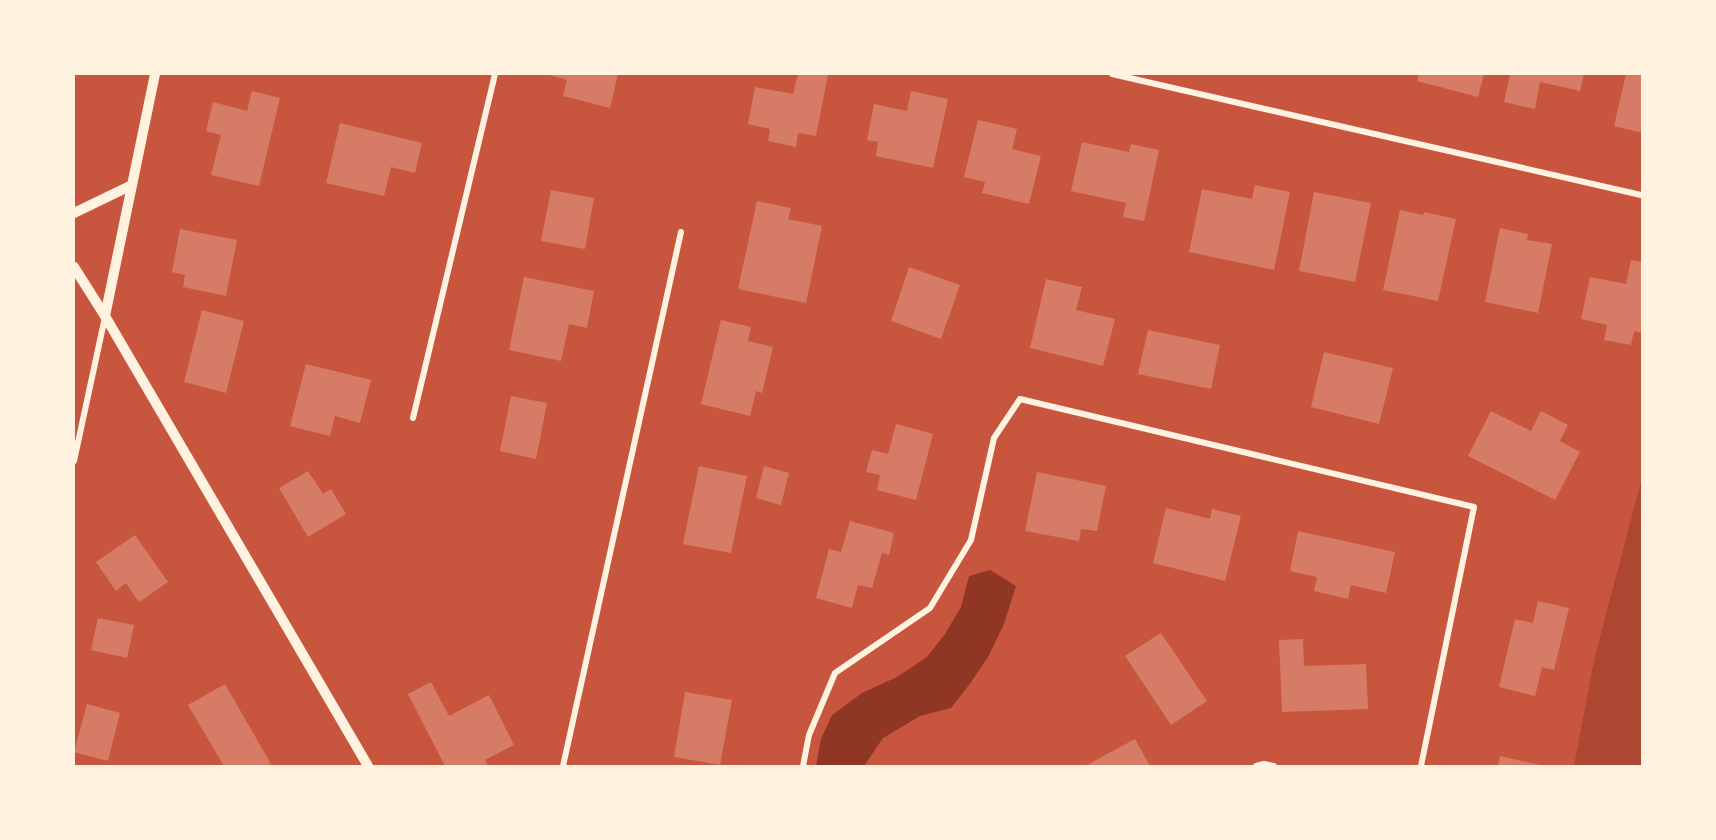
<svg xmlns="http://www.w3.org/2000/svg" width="1716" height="840" font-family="Raleway,sans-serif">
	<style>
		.green { fill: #ae4732 }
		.water { fill: #8f3625 }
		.building { fill: #d67c66 }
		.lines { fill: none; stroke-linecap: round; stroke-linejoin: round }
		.minor { stroke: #fff3e0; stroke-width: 6 }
		.tertiary { stroke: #fff3e0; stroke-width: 10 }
	</style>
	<rect width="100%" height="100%" fill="#c8553d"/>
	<polygon class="green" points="1642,478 1642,766 1574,766 1595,656"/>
	<polygon class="water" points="990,570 1016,586 1004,624 988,657 969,685 951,708 920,716 883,738 864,766 816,766 821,739 832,715 862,693 897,677 927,657 945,634 961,607 969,576"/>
	<g class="building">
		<polygon points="546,74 618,74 610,108 563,96 567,80"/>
		<polygon points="798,74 828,75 816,136 798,133 796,147 768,141 770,129 748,124 755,87 793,94"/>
		<polygon points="1419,74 1484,74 1478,97 1417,81"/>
		<polygon points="1510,74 1584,74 1580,91 1540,82 1535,109 1504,102"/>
		<polygon points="1626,74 1642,74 1642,133 1614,126"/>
		<polygon points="252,91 280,98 259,186 211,175 221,135 206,131 213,102 247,111"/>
		<polygon points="911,91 948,99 933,168 876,156 878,142 867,140 874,104 907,111"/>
		<polygon points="978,120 1017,129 1012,149 1041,156 1029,204 982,193 985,182 964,177"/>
		<polygon points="340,123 422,143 415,173 391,167 384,196 326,183"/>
		<polygon points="1082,142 1129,152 1131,144 1159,150 1144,221 1123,217 1126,203 1071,191"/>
		<polygon points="1255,185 1290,192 1274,270 1189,252 1202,189 1252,199"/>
		<polygon points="551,190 594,198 585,249 541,241"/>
		<polygon points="1314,192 1371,203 1355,282 1299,271"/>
		<polygon points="757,201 791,208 788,219 822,226 806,303 738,289"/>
		<polygon points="1400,210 1423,215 1424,212 1456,219 1438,301 1383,290"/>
		<polygon points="1500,228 1528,234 1527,240 1552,244 1538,313 1485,302"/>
		<polygon points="180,229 237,240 226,296 183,287 185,275 172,272"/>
		<polygon points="1631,260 1642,262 1642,333 1634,331 1631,345 1604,340 1607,325 1581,319 1590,277 1626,284"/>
		<polygon points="909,267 960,285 941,339 891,321"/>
		<polygon points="524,277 594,291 587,328 569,324 561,361 509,350"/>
		<polygon points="1046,279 1082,287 1076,310 1115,319 1103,366 1030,348"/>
		<polygon points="202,310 244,321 226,393 184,382"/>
		<polygon points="721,320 751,327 748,341 773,347 762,393 756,391 750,416 701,404"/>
		<polygon points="1148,330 1220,345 1211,389 1138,374"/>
		<polygon points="1324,352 1393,368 1379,424 1311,407"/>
		<polygon points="306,364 371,380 360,423 335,416 330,436 290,426"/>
		<polygon points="511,396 547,403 536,459 500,451"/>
		<polygon points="1491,411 1531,431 1541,411 1568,425 1560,441 1580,452 1555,500 1468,456"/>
		<polygon points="896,424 933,434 916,500 877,490 880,475 866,472 872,450 888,454"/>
		<polygon points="699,466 747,476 731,553 683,544"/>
		<polygon points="764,466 789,473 781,505 756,498"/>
		<polygon points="308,471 323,494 331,489 346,514 308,537 279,488"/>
		<polygon points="1037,472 1106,486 1097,531 1081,529 1079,541 1025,531"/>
		<polygon points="1166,508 1210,519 1212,509 1241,516 1225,581 1153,563"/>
		<polygon points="850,521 894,533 889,555 882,553 872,588 858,585 852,608 816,598 829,549 841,552"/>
		<polygon points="1298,531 1395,552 1386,593 1351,585 1348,599 1314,591 1317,577 1290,571"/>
		<polygon points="135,535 168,582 139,602 126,583 116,591 96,562"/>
		<polygon points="1538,601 1569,608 1554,670 1542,667 1535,696 1499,687 1515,619 1533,623"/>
		<polygon points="98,618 134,625 127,658 91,650"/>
		<polygon points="1161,633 1207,701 1171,725 1125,656"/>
		<polygon points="1303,639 1304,666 1366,664 1368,709 1282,712 1279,640"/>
		<polygon points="431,682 449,716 489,695 514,745 485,760 488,766 445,766 408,694"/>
		<polygon points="225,684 271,764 266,766 224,766 188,705"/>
		<polygon points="685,692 732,700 720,765 674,757"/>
		<polygon points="87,704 120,713 108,761 74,752"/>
		<polygon points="1135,739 1150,766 1085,766"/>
		<polygon points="1500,756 1544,766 1498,766"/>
	</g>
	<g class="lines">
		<g class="minor">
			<polyline points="1112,74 1641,195"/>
			<polyline points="413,418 495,74"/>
			<polyline points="74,461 105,317"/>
			<polyline points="563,766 681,232"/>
			<polyline points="803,766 809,735 835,673 930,608 971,540 994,438 1020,399 1474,507 1421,766"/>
			<polyline points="1256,766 1264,764 1274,766"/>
		</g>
		<g class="tertiary">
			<polyline points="74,213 132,185"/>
			<polyline points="74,267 105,316 368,766"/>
			<polyline points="105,316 155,74"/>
		</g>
	</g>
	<rect width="1716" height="840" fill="none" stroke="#fff3e0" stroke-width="150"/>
</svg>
